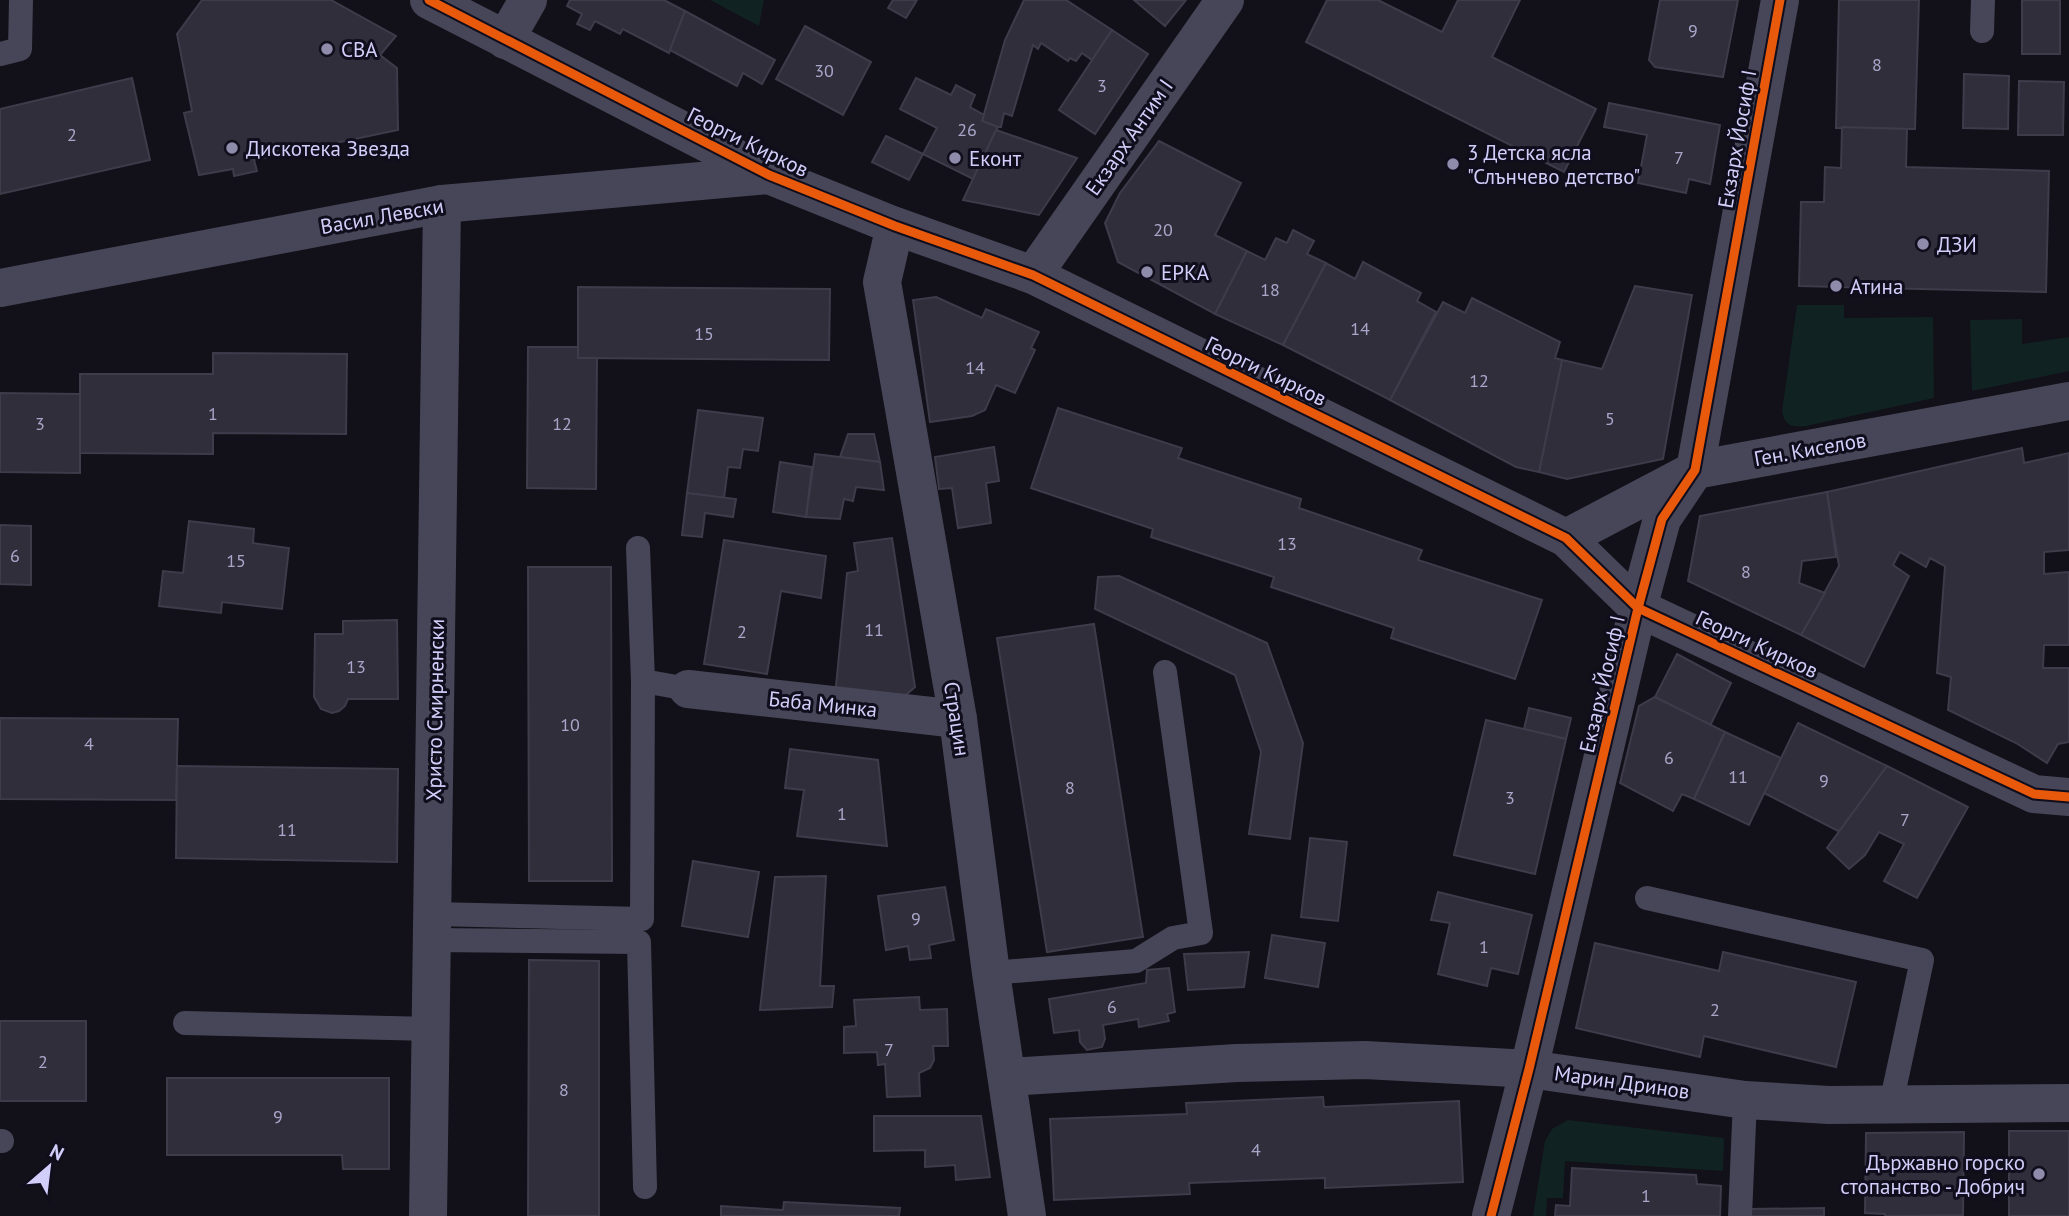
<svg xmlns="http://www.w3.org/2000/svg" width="2069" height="1216" font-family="'PT Sans',sans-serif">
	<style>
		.green { fill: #122 }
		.building { fill: #302e3b; stroke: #3e3b4b; stroke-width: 2 }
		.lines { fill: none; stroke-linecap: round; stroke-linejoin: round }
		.lane { stroke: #474658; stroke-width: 24 }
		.street { stroke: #474658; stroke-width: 38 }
		.cycleway-casing { stroke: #100d1c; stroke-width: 13 }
		.cycleway { stroke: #e8590c; stroke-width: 9 }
		.poi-dot { fill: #8f8cab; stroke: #100d1c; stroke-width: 2.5 }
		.labels { text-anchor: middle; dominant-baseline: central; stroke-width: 6; stroke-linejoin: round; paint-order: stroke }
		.number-label { font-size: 18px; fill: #aaa6ca }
		.poi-label { font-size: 21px; fill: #d2cefa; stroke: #100d1c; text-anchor: start }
		.street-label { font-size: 21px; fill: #d2cefa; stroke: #100d1c }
	</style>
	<rect width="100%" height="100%" fill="#121018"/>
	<g class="green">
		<polygon points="710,0 764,0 759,26"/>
		<path d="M1797 305H1844V318L1933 317 1934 398 1806 426C1792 428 1784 425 1782 411Z"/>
		<polygon points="2022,319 2022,344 2069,337 2069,371 1972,391 1970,320"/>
		<polygon points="1568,1120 1724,1138 1723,1171 1565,1161 1563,1198 1547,1198 1546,1216 1533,1216 1545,1141 1552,1129"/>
	</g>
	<g class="building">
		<polygon points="202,0 331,0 396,36 380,55 397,68 398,130 254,160 257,171 234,176 233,169 199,175 184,113 192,111 177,34"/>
		<polygon points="570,0 664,0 685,11 669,53 623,29 620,34 595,21 590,30 577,24 582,14 567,6"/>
		<polygon points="893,0 917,0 906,18 888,8"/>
		<polygon points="1024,0 1066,0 1112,30 1092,60 1082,53 1076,61 1070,58 1068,61 1041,43 1038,49 1033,45 1012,116 1004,113 1001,127 998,127 982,121 1005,40"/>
		<polygon points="1134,0 1186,0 1165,26"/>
		<polygon points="1327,0 1378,0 1442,32 1458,0 1520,0 1492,57 1596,109 1564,172 1306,42"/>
		<polygon points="1660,0 1738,0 1723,77 1655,67 1649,60"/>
		<polygon points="1839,0 1919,0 1915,129 1836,128"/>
		<rect x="2022" y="0" width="38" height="54"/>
		<polygon points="685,11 775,60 762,84 743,73 737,86 670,50"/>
		<polygon points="805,26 871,62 843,115 776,79"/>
		<polygon points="1112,30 1148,54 1095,134 1059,110"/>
		<polygon points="1964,74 2009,76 2008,129 1963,128"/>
		<polygon points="132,78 150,160 0,194 0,109"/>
		<polygon points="916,78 951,95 956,85 975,95 970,107 984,115 982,121 998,127 973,179 923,154 937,128 900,109"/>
		<polygon points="2019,81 2064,82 2063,135 2018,135"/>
		<polygon points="1609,103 1720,125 1710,184 1689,179 1686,193 1638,183 1647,135 1604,127"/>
		<polygon points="1842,127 1907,129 1906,167 2049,171 2046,292 1799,286 1801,202 1824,202 1825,167 1841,168"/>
		<polygon points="996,130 1077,158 1039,215 963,200"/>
		<polygon points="886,136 923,154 909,180 872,162"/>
		<polygon points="1159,141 1241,183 1215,235 1247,251 1215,314 1118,262 1105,223 1120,193"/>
		<polygon points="1293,230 1314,241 1307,254 1326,263 1283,345 1215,314 1247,251 1265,260 1276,238 1287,243"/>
		<polygon points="1363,262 1421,293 1417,301 1436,312 1390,400 1283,345 1326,263 1355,279"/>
		<polygon points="1635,286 1692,295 1663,459 1567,479 1539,472 1562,360 1602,369"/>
		<polygon points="578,287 830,289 829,360 578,358"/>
		<polygon points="936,297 982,318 986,309 1039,332 1031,348 1035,350 1015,393 996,385 985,410 972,416 930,422 913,300"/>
		<polygon points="1472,298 1560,342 1555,358 1562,360 1539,472 1516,467 1390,400 1443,302 1465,313"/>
		<polygon points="528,347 578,347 578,358 597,358 596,489 527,488"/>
		<polygon points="213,353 347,354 346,434 213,433 213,454 80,453 80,374 213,374"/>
		<polygon points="0,393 80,394 80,473 0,472"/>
		<polygon points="1058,408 1182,448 1178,458 1301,499 1299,508 1422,550 1418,560 1542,600 1515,679 1391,638 1394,628 1271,587 1274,577 1151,537 1153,529 1031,488"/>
		<polygon points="698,410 763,418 758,451 743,449 740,468 728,467 724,498 687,493"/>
		<polygon points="848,434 874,434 880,462 840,457"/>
		<polygon points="994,447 999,481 986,483 991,523 958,528 952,488 939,489 935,457"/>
		<polygon points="2022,448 2024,463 2069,453 2069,550 2044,552 2044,574 2069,572 2069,645 2044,645 2043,668 2069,668 2069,742 2058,744 2047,763 2016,743 1948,710 1951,677 1937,673 1945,566 1930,558 1926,567 1900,552 1893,565 1909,576 1864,667 1801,635 1839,566 1827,492"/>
		<polygon points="815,454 880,462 884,490 856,487 853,501 844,499 840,519 806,517"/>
		<polygon points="780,462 812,467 806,517 773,512"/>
		<polygon points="1827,492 1836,557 1802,561 1799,583 1825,593 1801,635 1688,581 1700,516"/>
		<polygon points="687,493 736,499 733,517 705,513 702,537 682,535"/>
		<polygon points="189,521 254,529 253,543 289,548 282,609 222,602 221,613 159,606 163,571 183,573"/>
		<polygon points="0,525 31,526 31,585 0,584"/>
		<polygon points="892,538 915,687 901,699 842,693 836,686 847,573 858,571 854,543"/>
		<polygon points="724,540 826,556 821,598 781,591 767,674 704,664"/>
		<polygon points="528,567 611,567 612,881 529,881"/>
		<polygon points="1119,576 1267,643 1303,743 1290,839 1249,834 1261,752 1235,675 1095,609 1098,577"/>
		<polygon points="397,620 398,699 348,699 345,706 339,711 332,713 321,709 314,697 315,634 343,634 343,621"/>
		<polygon points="1094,624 1143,937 1047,952 997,638"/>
		<polygon points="1677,654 1731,683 1710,726 1655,697"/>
		<polygon points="1655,697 1725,732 1694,799 1682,794 1673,811 1620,783 1639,706"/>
		<polygon points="1529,708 1571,718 1566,739 1524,729"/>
		<polygon points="0,718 178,719 176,800 0,799"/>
		<polygon points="1486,720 1566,739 1535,874 1454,855"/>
		<polygon points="1798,723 1887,766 1840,832 1764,793"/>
		<polygon points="1725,732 1781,758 1749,825 1694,799"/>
		<polygon points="790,749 878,760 887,846 797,836 804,790 785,788"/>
		<polygon points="177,766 398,769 397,862 176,858"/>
		<polygon points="1887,766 1968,807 1917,898 1884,881 1904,844 1879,832 1865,855 1849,869 1827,848"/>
		<polygon points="1310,838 1347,842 1338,921 1301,917"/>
		<polygon points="693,861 759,872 748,937 682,926"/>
		<polygon points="826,876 820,986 834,986 832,1007 760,1010 775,877"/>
		<polygon points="945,887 954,940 929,945 931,958 910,960 908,946 886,950 878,896"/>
		<polygon points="1438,892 1532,915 1518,974 1491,968 1487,986 1438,974 1450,923 1431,920"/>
		<polygon points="1272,935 1325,943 1318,987 1265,978"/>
		<polygon points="1595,943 1719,971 1723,952 1856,982 1836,1067 1704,1036 1700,1057 1576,1028"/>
		<polygon points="1249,952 1244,987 1188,990 1184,954"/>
		<polygon points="529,960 599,961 599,1216 528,1216"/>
		<polygon points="1169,968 1175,1012 1167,1014 1169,1021 1139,1027 1138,1019 1103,1025 1105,1039 1102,1047 1087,1050 1080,1042 1079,1030 1054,1033 1049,999 1146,983 1147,970"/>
		<polygon points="919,997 920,1010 947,1009 948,1046 933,1046 934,1060 930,1068 919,1073 920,1096 887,1097 885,1064 878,1065 877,1052 844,1053 844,1027 856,1026 854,1000"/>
		<rect x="0" y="1021" width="86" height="80"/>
		<polygon points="167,1078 389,1078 389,1169 343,1169 342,1155 167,1155"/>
		<polygon points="1323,1097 1324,1107 1459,1101 1463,1182 1325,1188 1325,1178 1189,1183 1190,1194 1054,1200 1050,1119 1187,1114 1186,1103"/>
		<polygon points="874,1116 981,1116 990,1177 956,1180 955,1165 925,1167 925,1150 874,1151"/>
		<rect x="2009" y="1131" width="60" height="85"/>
		<polygon points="1964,1132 1963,1215 1885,1216 1885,1214 1865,1213 1866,1133"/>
		<polygon points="1572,1168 1696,1175 1697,1184 1721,1186 1720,1216 1555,1216 1556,1205 1570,1206"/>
		<polygon points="784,1202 900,1208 899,1216 721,1216 721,1206 783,1210"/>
		<polygon points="1824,1208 1824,1216 1751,1216 1751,1209"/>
	</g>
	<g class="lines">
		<g class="lane">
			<polyline points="1982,31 1983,0"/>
			<polyline points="0,54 20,49 21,0"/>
			<polyline points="638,548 643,681"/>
			<polyline points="1647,898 1922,960 1891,1104"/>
			<polyline points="433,914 642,919 643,681 688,689"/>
			<polyline points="432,940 639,942 645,1187"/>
			<polyline points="991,973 1136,961 1173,938 1201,933 1165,672"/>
			<polyline points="185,1023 431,1029"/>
			<polyline points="0,1141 2,1141"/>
			<polyline points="1740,1216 1745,1100"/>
		</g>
		<g class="street">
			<polyline points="429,0 769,175 895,226 1033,275 1566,538 1638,608 2034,794 2069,797"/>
			<polyline points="505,40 528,0"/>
			<polyline points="895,226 882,282 958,719 991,973 1027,1216"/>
			<polyline points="1033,275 1225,0"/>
			<polyline points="0,288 442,204 769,175"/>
			<polyline points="1566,538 1695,470 2069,401"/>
			<polyline points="688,689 958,719"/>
			<polyline points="1007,1077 1237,1063 1365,1060 1529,1069 1745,1100 1829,1105 2069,1103"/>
			<polyline points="428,1216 442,204"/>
			<polyline points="1491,1216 1529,1069 1638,608 1662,519 1695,470 1780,0"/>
		</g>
		<g class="cycleway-casing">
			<g id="cycleway">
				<polyline points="429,0 769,175 895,226 1033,275 1566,538 1638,608 2034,794 2069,797"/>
				<polyline points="1491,1216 1529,1069 1638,608 1662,519 1695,470 1780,0"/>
			</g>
		</g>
		<use href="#cycleway" class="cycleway"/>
	</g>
	<g class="poi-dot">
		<circle cx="327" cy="49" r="7"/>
		<circle cx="232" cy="148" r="7"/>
		<circle cx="955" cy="158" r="7"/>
		<circle cx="1453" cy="164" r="7"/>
		<circle cx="1923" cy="244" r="7"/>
		<circle cx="1147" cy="272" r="7"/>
		<circle cx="1836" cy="286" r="7"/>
		<circle cx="2039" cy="1174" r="7"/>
	</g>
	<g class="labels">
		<g class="number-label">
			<text x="1693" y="30">9</text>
			<text x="1877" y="64">8</text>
			<text x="824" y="70">30</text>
			<text x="1102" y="85">3</text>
			<text x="967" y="129">26</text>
			<text x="72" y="134">2</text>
			<text x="1679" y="157">7</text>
			<text x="1163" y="229">20</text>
			<text x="1270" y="289">18</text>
			<text x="1360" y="328">14</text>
			<text x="704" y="333">15</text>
			<text x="975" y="367">14</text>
			<text x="1479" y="380">12</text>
			<text x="213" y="413">1</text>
			<text x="1610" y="418">5</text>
			<text x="40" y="423">3</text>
			<text x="562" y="423">12</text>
			<text x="1287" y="543">13</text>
			<text x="15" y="555">6</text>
			<text x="236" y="560">15</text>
			<text x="1746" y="571">8</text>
			<text x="874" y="629">11</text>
			<text x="742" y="631">2</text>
			<text x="356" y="666">13</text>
			<text x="570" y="724">10</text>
			<text x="89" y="743">4</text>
			<text x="1669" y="757">6</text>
			<text x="1738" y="776">11</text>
			<text x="1824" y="780">9</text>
			<text x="1070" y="787">8</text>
			<text x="1510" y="797">3</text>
			<text x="842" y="813">1</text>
			<text x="1905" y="819">7</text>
			<text x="287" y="829">11</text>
			<text x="916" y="918">9</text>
			<text x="1484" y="946">1</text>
			<text x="1112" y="1006">6</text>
			<text x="1715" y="1009">2</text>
			<text x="889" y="1049">7</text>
			<text x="43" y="1061">2</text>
			<text x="564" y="1089">8</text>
			<text x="278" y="1116">9</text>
			<text x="1256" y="1149">4</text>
			<text x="1646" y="1195">1</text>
		</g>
		<g class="poi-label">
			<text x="341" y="49">CBA</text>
			<text x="246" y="148">Дискотека Звезда</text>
			<text x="1467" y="152">3 Детска ясла<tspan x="1467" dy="24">"Слънчево детство"</tspan></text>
			<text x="969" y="158">Еконт</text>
			<text x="1937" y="244">ДЗИ</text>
			<text x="1161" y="272">ЕРКА</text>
			<text x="1850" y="286">Атина</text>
			<text x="2025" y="1162" text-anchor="end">Държавно горско<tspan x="2025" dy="24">стопанство - Добрич</tspan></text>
		</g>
		<g class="street-label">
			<text transform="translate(1129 137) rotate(-55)">Екзарх Антим I</text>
			<text transform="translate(1737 139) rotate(-80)">Екзарх Йосиф I</text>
			<text transform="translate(748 142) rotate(26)">Георги Кирков</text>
			<text transform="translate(382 216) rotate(-10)">Васил Левски</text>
			<text transform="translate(1266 371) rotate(26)">Георги Кирков</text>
			<text transform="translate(1810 449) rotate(-10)">Ген. Киселов</text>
			<text transform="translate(1757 644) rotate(25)">Георги Кирков</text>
			<text transform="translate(1602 684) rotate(-77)">Екзарх Йосиф I</text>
			<text transform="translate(823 704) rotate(6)">Баба Минка</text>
			<text transform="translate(435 710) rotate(-89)">Христо Смирненски</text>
			<text transform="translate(957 719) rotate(81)">Страцин</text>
			<text transform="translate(1622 1082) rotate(8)">Марин Дринов</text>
		</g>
	</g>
	<g transform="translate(49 1167) rotate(28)" stroke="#100d1c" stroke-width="5" paint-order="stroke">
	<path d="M0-5L12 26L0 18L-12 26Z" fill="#d2cefa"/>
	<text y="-10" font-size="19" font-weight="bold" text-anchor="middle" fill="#d2cefa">N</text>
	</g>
</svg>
